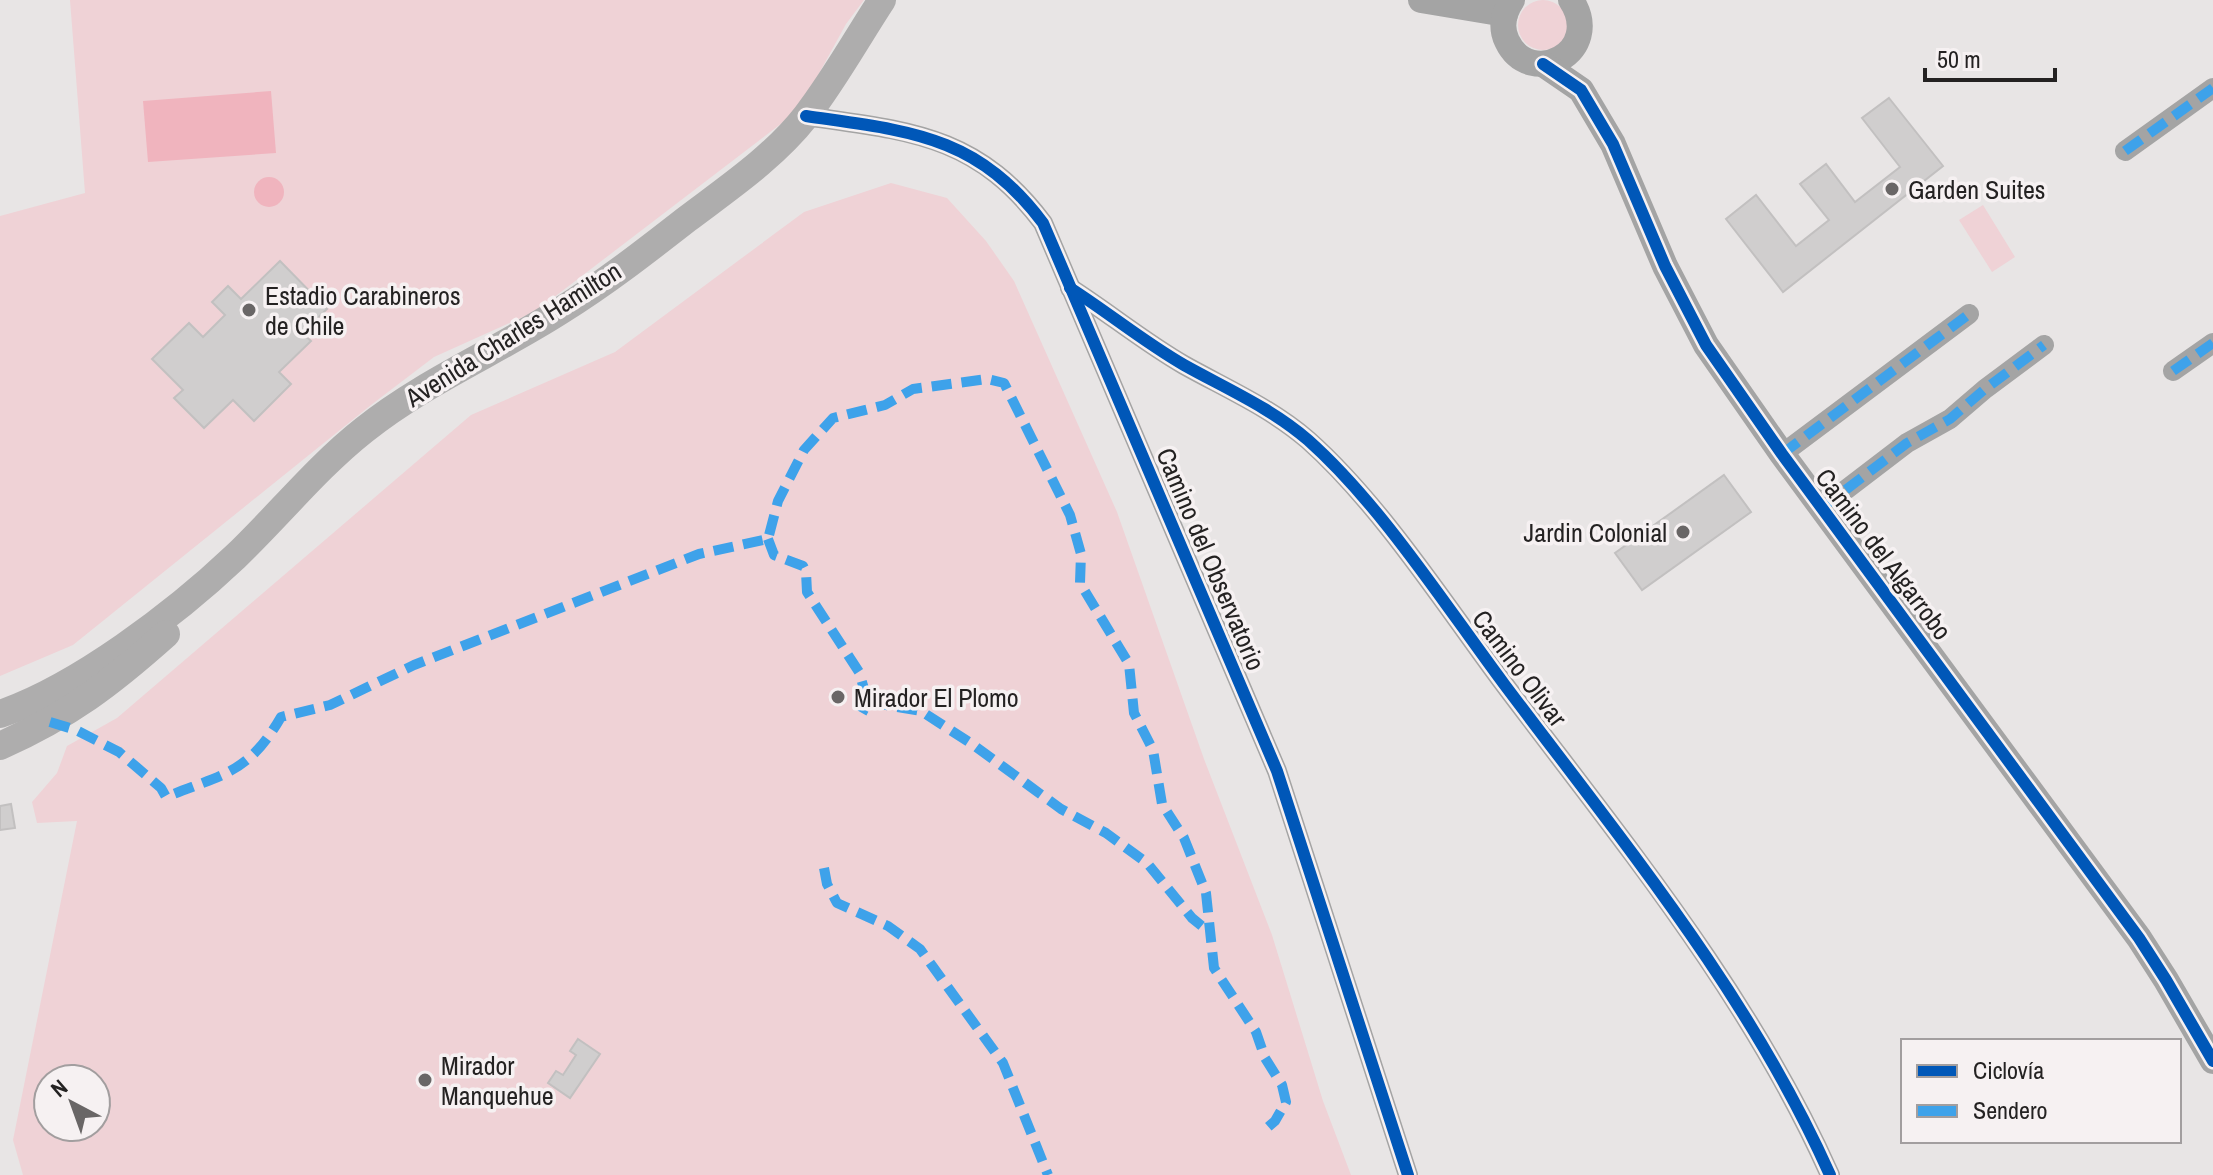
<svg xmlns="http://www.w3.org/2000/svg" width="2213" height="1175" font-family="'Archivo Narrow',sans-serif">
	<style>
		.green { fill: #efd2d6; fill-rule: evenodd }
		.water { fill: #f0b4be }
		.building { fill: #d0cece; stroke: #c2c0c0; stroke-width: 2 }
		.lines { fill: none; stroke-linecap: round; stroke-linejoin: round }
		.minor { stroke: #a4a4a4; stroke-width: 20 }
		.tertiary { stroke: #a4a4a4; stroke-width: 26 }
		.secondary { stroke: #aeadad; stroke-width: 28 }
		.quiet { stroke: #3ea2ea; stroke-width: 10; stroke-dasharray: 20 10; stroke-linecap: butt }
		.cycleway-casing { stroke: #f6f1f2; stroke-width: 17 }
		.cycleway { stroke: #0057b8; stroke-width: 12 }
		.poi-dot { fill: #696666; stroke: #f6f1f2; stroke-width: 3 }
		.labels { text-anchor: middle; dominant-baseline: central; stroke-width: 7; stroke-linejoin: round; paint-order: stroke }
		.poi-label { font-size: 26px; fill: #242222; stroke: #f6f1f2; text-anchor: start }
		.street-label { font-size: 26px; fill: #242222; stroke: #f6f1f2 }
	</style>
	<rect width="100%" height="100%" fill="#e8e5e5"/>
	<g class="green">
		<circle cx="1543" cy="25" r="25"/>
		<polygon points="70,0 864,0 846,24 799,110 536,311 434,357 371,405 73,645 0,676 0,216 85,193"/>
		<path d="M891 183 947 198 986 241 1014 281 1117 512 1204 759 1272 935 1323 1101 1351 1175H23L13 1140 77 821 37 823 32 802 57 773 67 746 117 718 471 415 615 352 804 212ZM48 1079H96V1127H48Z"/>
		<polygon points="1983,205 2015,257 1992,272 1959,220"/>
	</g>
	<g class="water">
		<polygon points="271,91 276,153 148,162 143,101"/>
		<circle cx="269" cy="192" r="15"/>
	</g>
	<g class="building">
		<polygon points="1889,98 1943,166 1783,292 1726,219 1756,195 1796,246 1829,220 1800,184 1826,164 1855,202 1900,167 1862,118"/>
		<polygon points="280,261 327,309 302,333 311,341 279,372 291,384 254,421 233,400 204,428 174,398 183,390 152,359 189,323 203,337 225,315 212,302 228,286 241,299"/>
		<polygon points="1724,475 1751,512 1642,590 1615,553"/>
		<polygon points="11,804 15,828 0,830 0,806"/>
		<polygon points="578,1039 600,1054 570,1098 548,1083 556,1071 563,1075 576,1055 570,1051"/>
	</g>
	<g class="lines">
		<g class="minor">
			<path d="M806 116C908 131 976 134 1043 223L1277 771 1408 1175"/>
			<polyline points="2125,151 2213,88"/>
			<path d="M1070 288C1109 313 1144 342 1184 365 1227 389 1271 408 1308 440 1381 505 1445 605 1504 684 1622 841 1750 995 1830 1175"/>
			<polyline points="2173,371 2213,343"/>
			<polyline points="1782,454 1969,314"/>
			<polyline points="1822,508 1907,443 1950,419 1985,389 2044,345"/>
		</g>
		<g class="tertiary">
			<polyline points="1421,0 1505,14"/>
			<path d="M1512 0C1504 12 1500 27 1507 41 1530 90 1605 52 1571 0"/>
			<polyline points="1543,64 1581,90 1613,144 1665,266 1706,345 1782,454 2139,938 2166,980 2213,1061"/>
		</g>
		<g class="secondary">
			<path d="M0 714C77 688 176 613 235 557 278 516 317 467 364 430 424 382 496 352 560 311 605 283 646 251 687 219 728 188 774 157 806 116 834 80 857 38 882 0"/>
			<path d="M0 746C69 715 110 684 166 634"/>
		</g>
		<g class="quiet">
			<polyline points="2125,151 2213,88"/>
			<polyline points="2173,371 2213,343"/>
			<polyline points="1782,454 1969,314"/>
			<polyline points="1822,508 1907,443 1950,419 1985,389 2044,345"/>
			<polyline points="768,539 774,555 803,566 806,572 807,592 859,672 868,702 862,713"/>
			<polyline points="868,702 921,711 972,744 1061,809 1106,833 1147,863 1192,918 1208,931"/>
			<path d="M50 722 76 730 119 752 161 788 166 797C223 774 248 774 281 717L330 705 414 665 699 554 768 539 778 501 804 450 833 418 885 405 913 389 987 379 1004 383 1070 515 1081 554 1080 583 1129 664 1134 713 1153 750 1162 804 1184 838 1206 893 1214 968 1256 1032 1265 1058 1282 1085 1286 1102 1275 1121 1261 1133"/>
			<polyline points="824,868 827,884 837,903 888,926 920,949 1003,1063 1048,1175"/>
		</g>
		<g class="cycleway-casing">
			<g id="cycleway">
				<polyline points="1543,64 1581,90 1613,144 1665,266 1706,345 1782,454 2139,938 2166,980 2213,1061"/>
				<path d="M806 116C908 131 976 134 1043 223L1277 771 1408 1175"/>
				<path d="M1070 288C1109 313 1144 342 1184 365 1227 389 1271 408 1308 440 1381 505 1445 605 1504 684 1622 841 1750 995 1830 1175"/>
			</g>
		</g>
		<use href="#cycleway" class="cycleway"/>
	</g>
	<g class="poi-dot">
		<circle cx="1892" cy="189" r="8"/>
		<circle cx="249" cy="310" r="8"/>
		<circle cx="1683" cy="532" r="8"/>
		<circle cx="838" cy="697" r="8"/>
		<circle cx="425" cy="1080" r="8"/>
	</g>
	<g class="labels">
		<g class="poi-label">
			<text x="1908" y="189">Garden Suites</text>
			<text x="265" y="295">Estadio Carabineros<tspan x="265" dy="30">de Chile</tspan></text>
			<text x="1667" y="532" text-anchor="end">Jardin Colonial</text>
			<text x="854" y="697">Mirador El Plomo</text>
			<text x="441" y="1065">Mirador<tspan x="441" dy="30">Manquehue</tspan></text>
		</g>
		<g class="street-label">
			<text transform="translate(513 334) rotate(-32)">Avenida Charles Hamilton</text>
			<text transform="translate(1884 554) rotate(53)">Camino del Algarrobo</text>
			<text transform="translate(1211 559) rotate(67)">Camino del Observatorio</text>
			<text transform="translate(1520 668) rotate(53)">Camino Olivar</text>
		</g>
	</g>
	<rect x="1901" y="1039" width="280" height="104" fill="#f6f1f2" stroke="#a29e9f" stroke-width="2"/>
	<rect x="1917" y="1065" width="40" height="12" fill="#0057b8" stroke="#a29e9f" stroke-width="2"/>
	<text x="1973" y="1079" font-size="24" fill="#242222">Ciclovía</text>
	<rect x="1917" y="1105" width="40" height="12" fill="#3ea2ea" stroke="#a29e9f" stroke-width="2"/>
	<text x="1973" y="1119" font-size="24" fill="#242222">Sendero</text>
	<g transform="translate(72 1103) rotate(319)"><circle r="38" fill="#f6f1f2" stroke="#a29e9f" stroke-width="2"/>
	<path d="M0-6L14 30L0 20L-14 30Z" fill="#696666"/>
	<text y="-12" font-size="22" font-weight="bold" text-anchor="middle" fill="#242222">N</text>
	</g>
	<path d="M1925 68v12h130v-12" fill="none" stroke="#242222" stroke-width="4"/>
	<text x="1937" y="68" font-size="24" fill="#242222" stroke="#f6f1f2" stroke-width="6" paint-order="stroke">50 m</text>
</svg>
